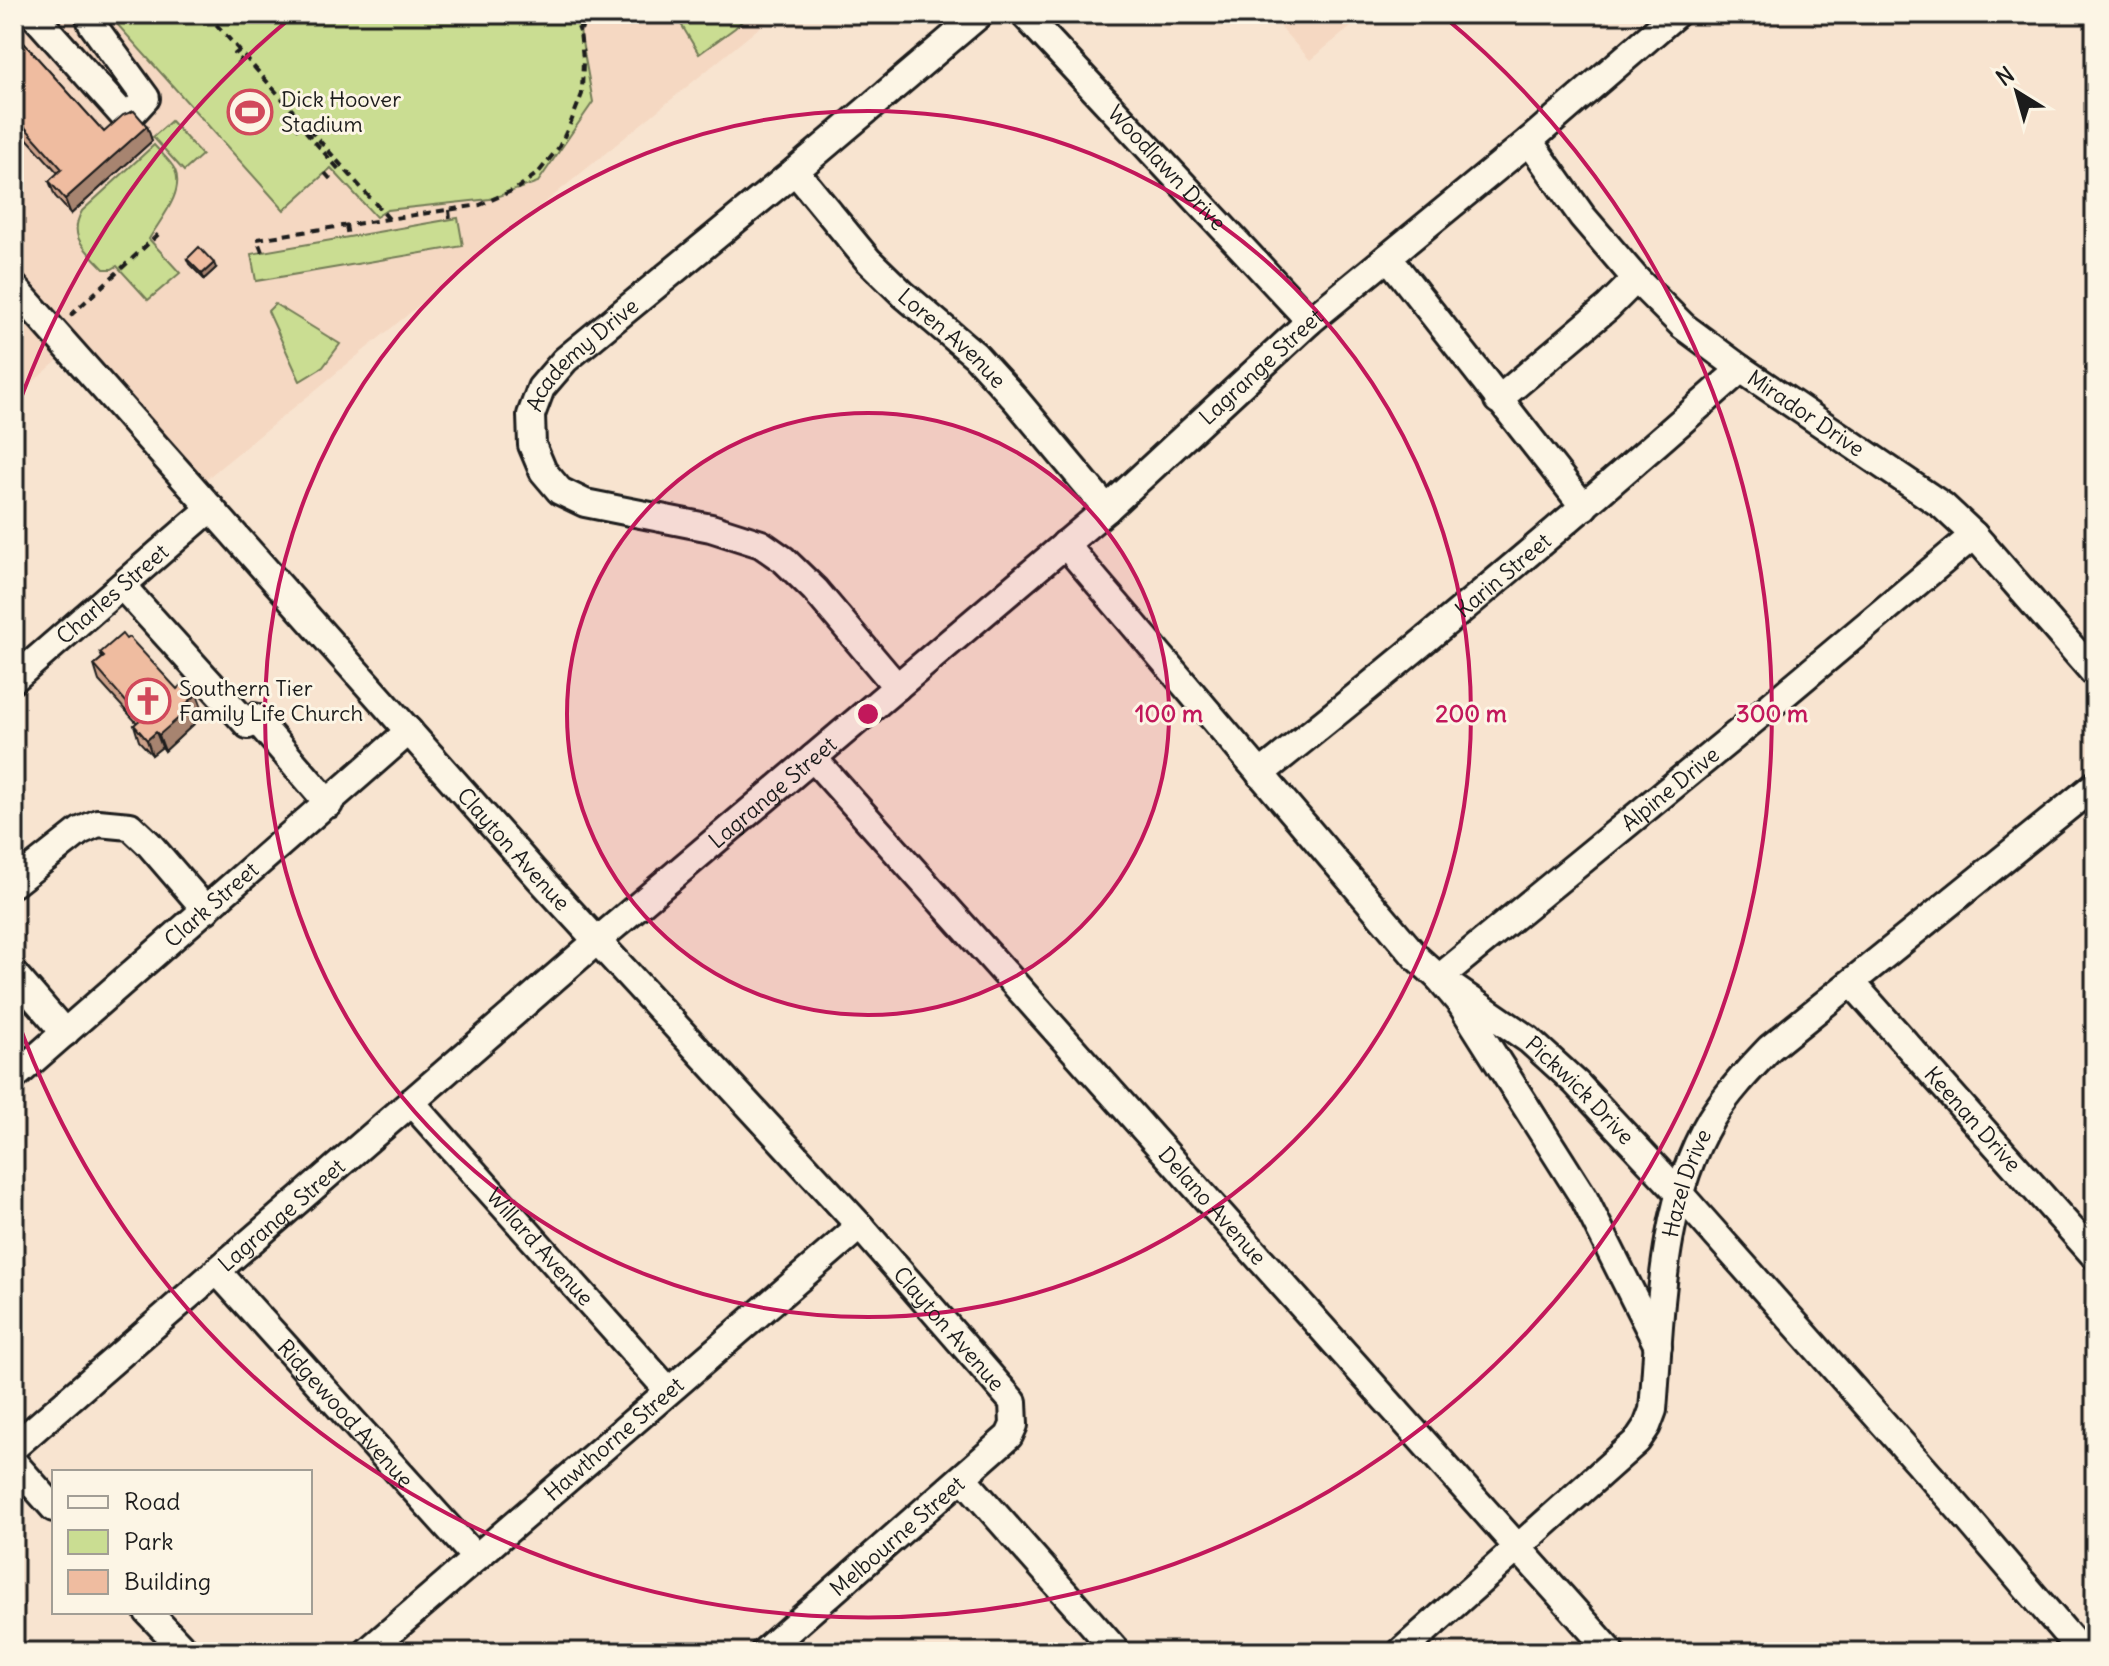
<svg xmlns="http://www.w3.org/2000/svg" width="2109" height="1666" font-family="Delius,sans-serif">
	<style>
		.built { fill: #f5d8c2 }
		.green { fill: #cadd92; stroke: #737c57; stroke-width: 2 }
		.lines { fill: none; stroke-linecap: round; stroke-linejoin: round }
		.minor-casing { stroke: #1c1c1c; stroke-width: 32 }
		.path { stroke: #1c1c1c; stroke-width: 4; stroke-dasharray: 8 6; stroke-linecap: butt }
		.minor { stroke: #fcf5e5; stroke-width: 26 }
		.wall { fill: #cea28a; stroke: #1c1c1c; stroke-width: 2 }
		.shaded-wall { fill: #a78470; stroke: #1c1c1c; stroke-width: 2 }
		.building { fill: #efbca0; stroke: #1c1c1c; stroke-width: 2 }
		.ring { fill: none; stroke: #c2185b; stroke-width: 4 }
		.labels { text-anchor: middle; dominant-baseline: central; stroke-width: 6; stroke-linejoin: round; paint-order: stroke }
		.poi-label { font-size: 22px; fill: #1c1c1c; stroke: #fcf5e5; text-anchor: start }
		.street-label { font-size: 22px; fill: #1c1c1c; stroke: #fcf5e5 }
		.centre { fill: #c2185b; stroke: #fcf5e5; stroke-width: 4 }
		.ring-label { font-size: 24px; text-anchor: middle; font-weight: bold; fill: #c2185b; stroke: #fcf5e5; stroke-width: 6; stroke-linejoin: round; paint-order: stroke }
	</style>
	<rect width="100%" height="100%" fill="#f8e4d0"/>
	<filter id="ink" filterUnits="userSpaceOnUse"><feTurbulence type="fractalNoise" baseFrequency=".0125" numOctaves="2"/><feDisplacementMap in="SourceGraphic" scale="16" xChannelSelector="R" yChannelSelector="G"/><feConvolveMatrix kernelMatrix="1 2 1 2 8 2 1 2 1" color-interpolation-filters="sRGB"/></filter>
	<g filter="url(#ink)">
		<g class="built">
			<polygon points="14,14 776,14 194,489 70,350 14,398"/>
			<polygon points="1268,14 1367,14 1310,60"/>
		</g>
		<g class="green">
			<polygon points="108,14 577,14 593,102 538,182 490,199 387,210 376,217 331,168 284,210"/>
			<polygon points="675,14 749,14 735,28 699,54"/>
			<polygon points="171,121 202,155 184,171 153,137"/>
			<path d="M154 145C160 152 171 161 175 170 185 193 159 221 149 239L180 273 148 300 117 266 112 269H104C86 249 67 238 82 211Z"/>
			<polygon points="458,218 463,246 256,281 251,254"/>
			<polygon points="275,304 340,344 323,367 300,381 268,311"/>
		</g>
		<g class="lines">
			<g class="minor-casing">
				<g id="minor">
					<polyline points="33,14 124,116 134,111 146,98 92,24 89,14"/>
					<path id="s1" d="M1024 14 1310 321"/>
					<path id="s2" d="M1529 141 1582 216 1636 279 1683 326 1741 369 1943 506 1974 535 2095 674"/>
					<path id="s3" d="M795 171 868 260 903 294 975 355 1016 400 1107 509"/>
					<polyline points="1388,257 1584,507"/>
					<path id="s4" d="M14 287 542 881 860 1226 1013 1402 1014 1425 1009 1436 764 1652"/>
					<polyline points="1498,400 1608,307 1636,279"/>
					<path id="s5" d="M1065 544 1417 958 1439 978 1529 1040 1576 1083 1679 1193 1962 1512 2082 1652"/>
					<polyline points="122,586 248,725 254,717 329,804"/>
					<path id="s6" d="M14 679 211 508"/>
					<path id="s7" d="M897 687 815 590 784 560 761 544 711 528 585 503 560 491 543 471 532 445 531 415 541 388 565 360 795 171 980 14"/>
					<path id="s8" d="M813 758 1611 1652"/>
					<path id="s9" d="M1260 774C1424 644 1584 508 1741 369"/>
					<polyline points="14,883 80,831 98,823 130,826 149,844 206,910"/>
					<polyline points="14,974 65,1033"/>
					<path id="s10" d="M1852 983 2095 1256"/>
					<path id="s11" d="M14 1077 409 731"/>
					<path id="s12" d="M411 1102 668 1390"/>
					<path id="s13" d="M217 1271 475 1557"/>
					<path id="s14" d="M1658 1346 1584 1198 1461 1004 1439 978 1756 718 1974 535"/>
					<path id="s15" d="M14 1447 598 940 1107 509 1310 321 1529 141 1676 14"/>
					<polyline points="14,1463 54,1508"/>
					<polyline points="963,1478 1117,1652"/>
					<polyline points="148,1612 186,1652"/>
					<path id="s16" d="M367 1652 860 1226"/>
					<path id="s17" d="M1401 1652 1637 1441 1647 1426 1653 1410C1661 1313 1660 1205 1711 1119 1727 1093 1749 1070 1770 1048L2095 785"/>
				</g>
			</g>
			<g class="path">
				<polyline points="207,14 389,219"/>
				<polyline points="573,14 580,32"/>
				<polyline points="237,64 241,60 235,54 240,50"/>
				<polyline points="296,129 300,125 342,173"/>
				<polyline points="325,173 333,182"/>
				<polyline points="449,210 450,220"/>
				<polyline points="346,225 348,237"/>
				<polyline points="262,252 257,239 480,205 516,189 539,172 559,147 571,122 582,94 583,59 580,32 588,14"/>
				<polyline points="70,316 162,231"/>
			</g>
			<use href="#minor" class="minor"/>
		</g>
		<g class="wall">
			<polygon points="14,32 104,132 147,126 152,141 71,214 55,196 49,181 58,173 14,124"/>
			<polygon points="187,259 216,268 204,279 189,264"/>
			<polygon points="100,653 177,689 203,710 192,719 194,724 165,751 162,747 152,755 139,741 134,725 137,723 99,681 94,665 102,658"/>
		</g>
		<g class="shaded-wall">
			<polygon points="147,126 152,141 71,214 65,199"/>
			<polygon points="214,263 216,268 204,279 202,274"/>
			<polygon points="197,694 203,710 192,719 194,724 165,751 159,735 185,705"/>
			<polygon points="156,732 162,747 152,755 147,740"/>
		</g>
		<g class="building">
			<polygon points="14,32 104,132 123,115 134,111 147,126 65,199 49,181 62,169 14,115"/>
			<polygon points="199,247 214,263 202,274 187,259"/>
			<polygon points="122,634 126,639 129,637 177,689 185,681 197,694 185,705 189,709 159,735 156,732 147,740 134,725 141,719 94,665 104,657 100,653"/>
		</g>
	</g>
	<circle cx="868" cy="714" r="301" fill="#c2185b" fill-opacity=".12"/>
	<g class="ring">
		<circle cx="868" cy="714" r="301"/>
		<circle cx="868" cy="714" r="603"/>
		<path d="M16 412A904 904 0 0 1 293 16M1443 16A904 904 0 1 1 16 1016"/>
	</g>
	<defs>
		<g id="stadium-ring" transform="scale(2.3)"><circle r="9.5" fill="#fcf5e5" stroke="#d1495b" stroke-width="1.5"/><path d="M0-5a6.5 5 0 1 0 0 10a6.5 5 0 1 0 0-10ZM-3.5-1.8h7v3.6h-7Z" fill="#d1495b"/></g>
		<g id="church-ring" transform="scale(2.3)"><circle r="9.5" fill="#fcf5e5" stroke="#d1495b" stroke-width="1.5"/><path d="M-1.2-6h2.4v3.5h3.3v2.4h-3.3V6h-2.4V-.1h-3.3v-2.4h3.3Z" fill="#d1495b"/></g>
	</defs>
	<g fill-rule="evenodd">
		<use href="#stadium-ring" x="250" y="112"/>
		<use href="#church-ring" x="148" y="701"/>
	</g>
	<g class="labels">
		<g class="poi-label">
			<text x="281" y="99">Dick Hoover<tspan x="281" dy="25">Stadium</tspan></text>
			<text x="179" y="688">Southern Tier<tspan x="179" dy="25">Family Life Church</tspan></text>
		</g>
		<g class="street-label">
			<text stroke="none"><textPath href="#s1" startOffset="210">Woodlawn Drive</textPath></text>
			<text stroke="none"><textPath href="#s3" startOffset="230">Loren Avenue</textPath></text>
			<text stroke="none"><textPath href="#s7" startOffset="572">Academy Drive</textPath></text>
			<text stroke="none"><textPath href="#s15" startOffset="1650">Lagrange Street</textPath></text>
			<text stroke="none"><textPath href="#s2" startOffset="392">Mirador Drive</textPath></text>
			<text stroke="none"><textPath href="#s9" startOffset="314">Karin Street</textPath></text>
			<text stroke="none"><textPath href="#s6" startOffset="130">Charles Street</textPath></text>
			<text stroke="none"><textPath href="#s14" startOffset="728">Alpine Drive</textPath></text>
			<text stroke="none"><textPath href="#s15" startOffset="1002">Lagrange Street</textPath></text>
			<text stroke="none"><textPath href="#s4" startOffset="752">Clayton Avenue</textPath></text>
			<text stroke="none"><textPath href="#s11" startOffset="262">Clark Street</textPath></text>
			<text stroke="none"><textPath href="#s5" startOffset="754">Pickwick Drive</textPath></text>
			<text stroke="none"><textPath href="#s10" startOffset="182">Keenan Drive</textPath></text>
			<text stroke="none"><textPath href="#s17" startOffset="582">Hazel Drive</textPath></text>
			<text stroke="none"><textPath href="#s8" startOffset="600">Delano Avenue</textPath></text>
			<text stroke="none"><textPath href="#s15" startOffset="354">Lagrange Street</textPath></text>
			<text stroke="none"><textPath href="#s12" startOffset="194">Willard Avenue</textPath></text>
			<text stroke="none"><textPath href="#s4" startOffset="1400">Clayton Avenue</textPath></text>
			<text stroke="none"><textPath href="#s13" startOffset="192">Ridgewood Avenue</textPath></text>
			<text stroke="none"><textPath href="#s16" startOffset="326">Hawthorne Street</textPath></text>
			<text transform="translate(897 1536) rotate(-41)">Melbourne Street</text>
		</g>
	</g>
	<circle cx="868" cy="714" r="12" class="centre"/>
	<g class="ring-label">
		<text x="1169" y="722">100 m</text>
		<text x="1471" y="722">200 m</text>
		<text x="1772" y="722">300 m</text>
	</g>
	<rect width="2109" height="1666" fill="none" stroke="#fcf5e5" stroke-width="48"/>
	<rect x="24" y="24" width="2061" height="1618" fill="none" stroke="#1c1c1c" stroke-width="3" filter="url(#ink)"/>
	<rect x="52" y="1470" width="260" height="144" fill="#fcf5e5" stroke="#a29e95" stroke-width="2"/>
	<rect x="68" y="1496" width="40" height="12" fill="#fcf5e5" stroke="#a29e95" stroke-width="2"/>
	<text x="124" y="1510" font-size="24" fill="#1c1c1c">Road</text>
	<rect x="68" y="1530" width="40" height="24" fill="#cadd92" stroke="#a29e95" stroke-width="2"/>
	<text x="124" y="1550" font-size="24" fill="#1c1c1c">Park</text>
	<rect x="68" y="1570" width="40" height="24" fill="#efbca0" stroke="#a29e95" stroke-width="2"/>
	<text x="124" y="1590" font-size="24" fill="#1c1c1c">Building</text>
	<g transform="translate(2017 92) rotate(323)" stroke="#fcf5e5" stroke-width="6" paint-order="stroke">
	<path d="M0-6L14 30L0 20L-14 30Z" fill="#1c1c1c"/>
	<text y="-12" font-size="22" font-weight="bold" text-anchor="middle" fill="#1c1c1c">N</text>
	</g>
</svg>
